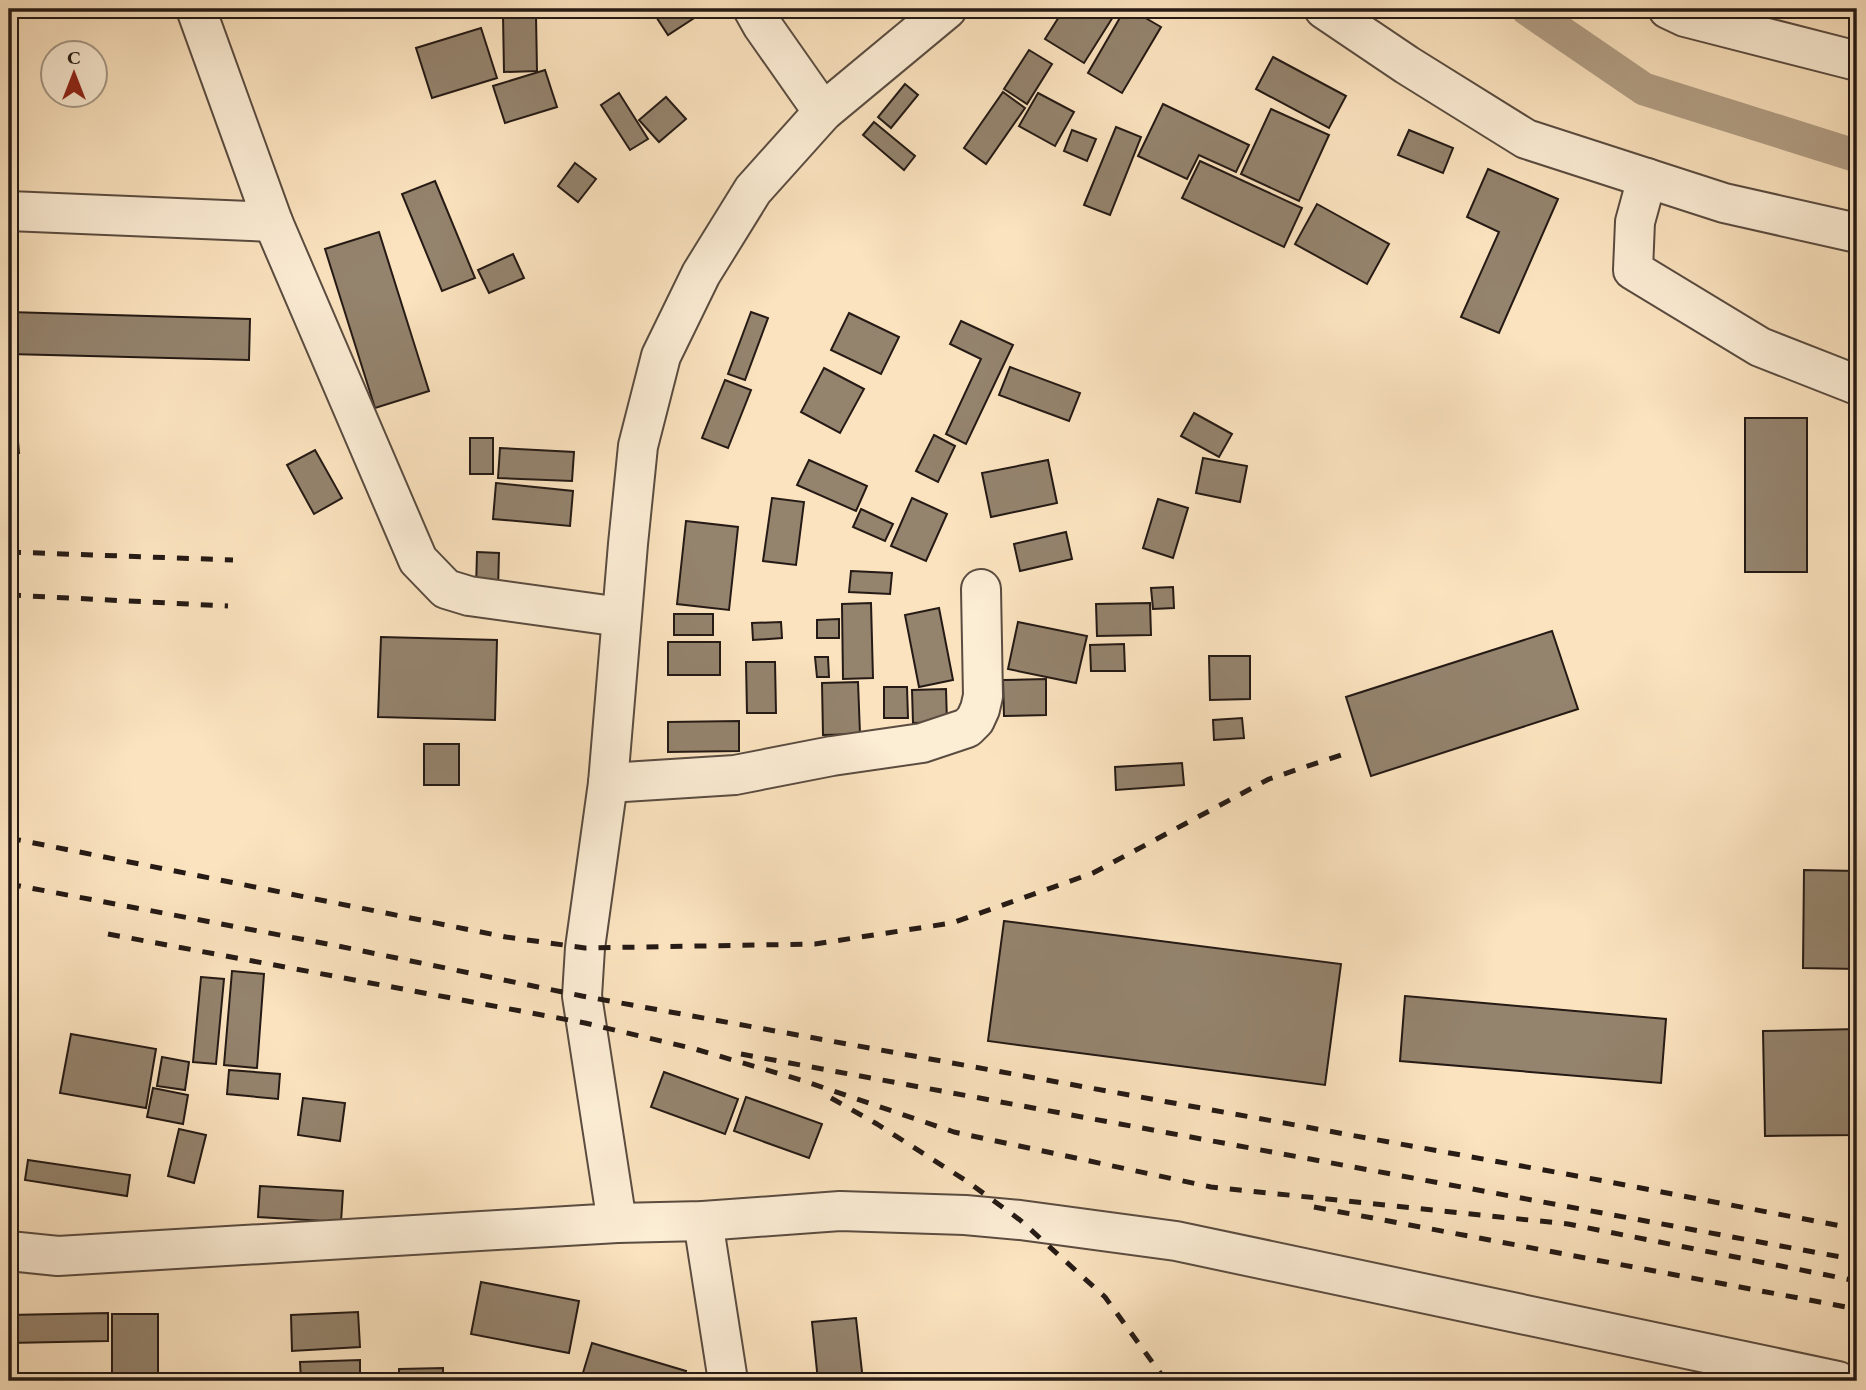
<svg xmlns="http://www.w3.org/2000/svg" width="1866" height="1390" font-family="'EB Garamond',serif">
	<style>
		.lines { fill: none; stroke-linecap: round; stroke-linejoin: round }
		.canal { stroke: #b29f85; stroke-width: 33 }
		.building { fill: #94836d; stroke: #251a15; stroke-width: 2 }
		.minor-casing { stroke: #5a4c40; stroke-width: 42 }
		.minor { stroke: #fcedd5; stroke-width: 38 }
		.rail { stroke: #251a15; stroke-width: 5; stroke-dasharray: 12 12; stroke-linecap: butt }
	</style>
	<rect width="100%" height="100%" fill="#fbe3bf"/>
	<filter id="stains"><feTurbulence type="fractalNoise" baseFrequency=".00286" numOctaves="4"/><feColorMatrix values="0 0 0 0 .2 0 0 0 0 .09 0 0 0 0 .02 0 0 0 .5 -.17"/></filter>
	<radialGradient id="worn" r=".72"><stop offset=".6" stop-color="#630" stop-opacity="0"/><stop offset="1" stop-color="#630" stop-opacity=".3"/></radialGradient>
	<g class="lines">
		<polyline class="canal" points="1527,9 1644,89 1857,156"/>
	</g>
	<g class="building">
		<polygon points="651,9 708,9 668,35"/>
		<polygon points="1064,9 1118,9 1084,63 1045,39"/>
		<polygon points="1125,9 1130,9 1161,27 1122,93 1088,73"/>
		<polygon points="503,16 536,16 537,71 504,72"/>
		<polygon points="481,28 497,78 432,98 416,48"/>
		<polygon points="1029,50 1052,64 1027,104 1004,89"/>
		<polygon points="1273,57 1346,96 1329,128 1256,89"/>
		<polygon points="545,70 557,107 505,123 493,86"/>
		<polygon points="905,84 918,95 891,128 878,117"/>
		<polygon points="1003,92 1025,108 986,164 964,148"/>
		<polygon points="619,93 648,139 630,150 601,105"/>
		<polygon points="1038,93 1074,112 1055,146 1019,126"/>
		<polygon points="666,97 686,119 659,142 639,120"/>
		<polygon points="1163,104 1249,145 1236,172 1199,155 1187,179 1138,156"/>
		<polygon points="1271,109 1329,135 1299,201 1241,174"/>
		<polygon points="874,122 915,156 904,170 863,135"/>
		<polygon points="1116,127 1141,137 1110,215 1084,205"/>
		<polygon points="1072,130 1096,139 1087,161 1064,151"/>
		<polygon points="1409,130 1453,148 1443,173 1398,155"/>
		<polygon points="1200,161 1302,208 1284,247 1182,198"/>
		<polygon points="575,163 596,179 578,202 558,186"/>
		<polygon points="1488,169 1558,199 1499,333 1461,317 1499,232 1467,217"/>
		<polygon points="435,181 475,278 442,291 402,194"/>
		<polygon points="1317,204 1389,244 1367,284 1295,244"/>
		<polygon points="379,232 429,391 375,408 325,249"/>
		<polygon points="513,254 524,278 489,293 478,270"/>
		<polygon points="9,312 250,319 249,360 9,354"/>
		<polygon points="751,312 768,318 745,380 728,374"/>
		<polygon points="849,313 899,337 881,374 831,350"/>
		<polygon points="961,321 1013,345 966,444 946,434 981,359 950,344"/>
		<polygon points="1010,367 1080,393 1069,421 999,395"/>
		<polygon points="824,368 864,389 840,433 801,412"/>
		<polygon points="725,380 751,390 728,448 702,438"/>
		<polygon points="1194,413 1232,434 1219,457 1181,436"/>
		<rect x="1745" y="418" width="62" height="154"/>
		<polygon points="9,419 16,419 19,453 9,452"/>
		<polygon points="934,435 955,446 938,482 916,471"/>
		<rect x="470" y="438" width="23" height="36"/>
		<polygon points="500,448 574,452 572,481 498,478"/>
		<polygon points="315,450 342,498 314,514 287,465"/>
		<polygon points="1203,458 1247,466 1240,502 1196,493"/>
		<polygon points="809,460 867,486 856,511 797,485"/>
		<polygon points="1048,460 1057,503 991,517 982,473"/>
		<polygon points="496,483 573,491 570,526 493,519"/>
		<polygon points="772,498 804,502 796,565 763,561"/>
		<polygon points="912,498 947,514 926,561 891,546"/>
		<polygon points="1158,499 1188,508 1173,558 1143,548"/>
		<polygon points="861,509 893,524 885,541 853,527"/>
		<polygon points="686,521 738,527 729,610 677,604"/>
		<polygon points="1066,532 1072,559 1020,571 1014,544"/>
		<polygon points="477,552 499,553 498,590 476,589"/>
		<polygon points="851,571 892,573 890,594 849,592"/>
		<polygon points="1173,587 1174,608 1153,609 1151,588"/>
		<polygon points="871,603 873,678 843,679 842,604"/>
		<polygon points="1150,603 1151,635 1097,636 1096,604"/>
		<polygon points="939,608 953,680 919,687 905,615"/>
		<rect x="674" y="614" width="39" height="21"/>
		<polygon points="839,619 839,638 817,638 817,620"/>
		<polygon points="781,622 782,638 753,640 752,623"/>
		<polygon points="1018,622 1087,636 1076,683 1008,669"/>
		<polygon points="1552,631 1578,709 1371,776 1346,697"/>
		<polygon points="381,637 497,640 495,720 378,717"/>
		<rect x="668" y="642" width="52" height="33"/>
		<polygon points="1124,644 1125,671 1091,671 1090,645"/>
		<polygon points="1209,656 1250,656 1250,699 1210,700"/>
		<polygon points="815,657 828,657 829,677 817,677"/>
		<polygon points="746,662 775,662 776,713 747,713"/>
		<polygon points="1046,679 1046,715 1004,716 1003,680"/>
		<polygon points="858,682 860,734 823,735 822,683"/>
		<polygon points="884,687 907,687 908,718 884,718"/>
		<polygon points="946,689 947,722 913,723 912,690"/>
		<polygon points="1242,718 1244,738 1214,740 1213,720"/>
		<polygon points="739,721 739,751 668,752 668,722"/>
		<rect x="424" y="744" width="35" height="41"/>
		<polygon points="1182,763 1184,785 1116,790 1115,767"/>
		<polygon points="1804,870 1857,871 1857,969 1803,968"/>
		<polygon points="1004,921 1341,964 1325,1085 988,1041"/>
		<polygon points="232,971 264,974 257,1068 224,1065"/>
		<polygon points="201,977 224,979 216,1064 193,1062"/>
		<polygon points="1405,996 1666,1019 1661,1083 1400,1061"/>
		<polygon points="1857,1029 1857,1135 1765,1136 1763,1031"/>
		<polygon points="71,1034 156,1049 146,1108 60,1093"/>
		<polygon points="9,1049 16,1050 9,1094"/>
		<polygon points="162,1057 189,1062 185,1090 157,1086"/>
		<polygon points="229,1070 280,1074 278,1099 227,1094"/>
		<polygon points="664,1072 738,1099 725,1134 651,1107"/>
		<polygon points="153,1088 188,1095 183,1124 147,1117"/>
		<polygon points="746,1097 822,1124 809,1158 734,1131"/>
		<polygon points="303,1098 345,1103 340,1141 298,1135"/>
		<polygon points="179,1129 206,1135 194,1183 168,1176"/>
		<polygon points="28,1160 130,1175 127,1196 25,1180"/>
		<polygon points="260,1186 343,1191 341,1222 258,1217"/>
		<polygon points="481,1282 579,1301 569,1353 471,1334"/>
		<polygon points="358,1312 360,1347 292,1351 291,1315"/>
		<polygon points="108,1313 108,1341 9,1343 9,1315"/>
		<rect x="112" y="1314" width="46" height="67"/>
		<polygon points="856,1318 863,1381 818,1381 812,1322"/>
		<polygon points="592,1343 686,1371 683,1381 598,1381 582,1376"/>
		<polygon points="360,1360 360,1381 301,1381 300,1362"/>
		<polygon points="443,1368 443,1381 399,1381 399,1369"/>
	</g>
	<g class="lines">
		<g class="minor-casing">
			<g id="minor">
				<polyline points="753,9 762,25 823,112"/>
				<polyline points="1324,9 1407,65 1526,139 1724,203 1857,233"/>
				<polyline points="1668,9 1685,17 1857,61"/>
				<polyline points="1647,178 1635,222 1633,270 1760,347 1857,385"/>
				<polyline points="9,211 273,222 196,9"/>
				<polyline points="273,222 418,560 446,589 469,596 621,617"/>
				<polyline points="608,783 735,775 832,756 922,743 967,728 975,720 980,709 983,696 981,589"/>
				<polyline points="703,1221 728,1381"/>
				<polyline points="617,1223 703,1221 840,1211 965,1215 1020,1220 1176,1241 1838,1381"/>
				<polyline points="9,1251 58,1256 617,1223 582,996 585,948 608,783 628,544 638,446 661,356 701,274 753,190 823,112 947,9"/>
			</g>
		</g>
		<use href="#minor" class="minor"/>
		<g class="rail">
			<polyline points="9,552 233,560"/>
			<polyline points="9,595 228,606"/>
			<polyline points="9,838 506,937 585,948 815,944 952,923 1093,873 1269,779 1347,753"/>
			<polyline points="9,884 338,946 582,996 1588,1178 1857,1229"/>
			<polyline points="108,934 585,1023 695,1049 801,1080 954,1132 1211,1187 1568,1224 1857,1281"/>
			<polyline points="741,1054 1857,1260"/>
			<polyline points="831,1098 877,1124 968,1182 1020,1220 1105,1297 1166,1381"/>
			<polyline points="1314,1207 1857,1309"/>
		</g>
	</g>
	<rect width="1866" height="1390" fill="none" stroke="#fbe3bf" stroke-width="35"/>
	<rect x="10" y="10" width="1845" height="1369" fill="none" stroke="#251a15" stroke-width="3.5"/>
	<rect x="18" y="18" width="1831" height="1355" fill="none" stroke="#251a15" stroke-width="2"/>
	<g transform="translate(74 74)"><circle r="33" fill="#fcedd5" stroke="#a69988" stroke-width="2"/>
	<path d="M0-5L12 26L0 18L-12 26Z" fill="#8f2418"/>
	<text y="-10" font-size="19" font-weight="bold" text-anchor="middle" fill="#251a15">С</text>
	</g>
	<rect width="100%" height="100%" filter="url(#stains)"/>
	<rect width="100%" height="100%" fill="url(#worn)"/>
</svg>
